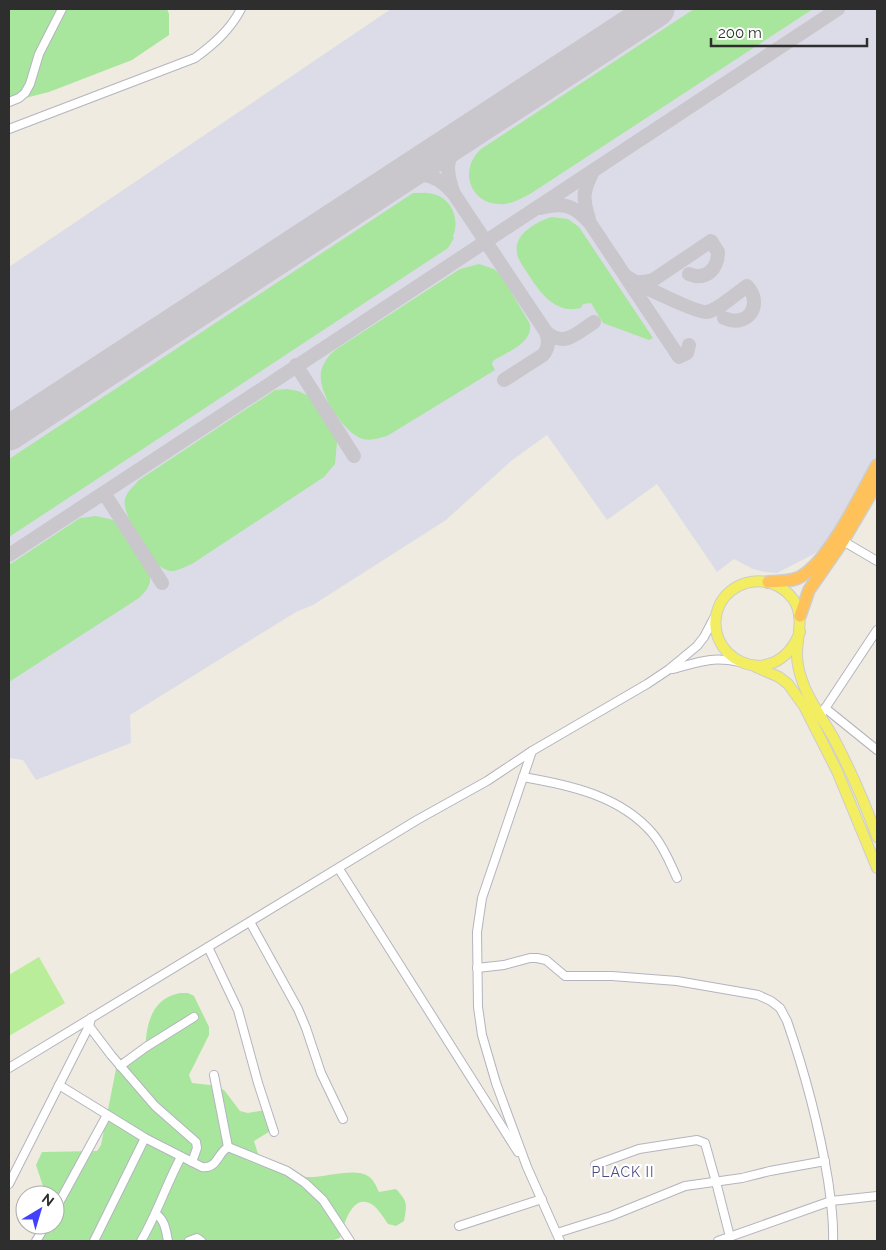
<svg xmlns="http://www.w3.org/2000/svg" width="886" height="1250" font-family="Raleway,sans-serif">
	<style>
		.airport { fill: #dcdce8 }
		.green { fill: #a8e69d }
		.pitch { fill: #b9ed99 }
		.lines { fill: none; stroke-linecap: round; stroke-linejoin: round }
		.taxiway { stroke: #c9c6cc; stroke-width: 14 }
		.runway { stroke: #c9c6cc; stroke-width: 35 }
		.minor-casing { stroke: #b4b4c1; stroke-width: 10 }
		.major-casing { stroke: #cdcdcd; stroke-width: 12 }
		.highway-casing { stroke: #cdcdcd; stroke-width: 14 }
		.minor { stroke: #fff; stroke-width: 8 }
		.major { stroke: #f3ed61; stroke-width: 10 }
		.highway { stroke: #ffc25b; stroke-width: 11 }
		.labels { text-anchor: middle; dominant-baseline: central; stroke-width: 4.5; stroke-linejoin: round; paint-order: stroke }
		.neighbourhood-label { font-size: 14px; letter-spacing: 1px; fill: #4d4c80; stroke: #fff }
	</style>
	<rect width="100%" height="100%" fill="#efebe0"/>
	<polygon class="airport" points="391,9 877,9 877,458 851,504 824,545 814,554 777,573 765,572 753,569 734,559 717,572 657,484 607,520 547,435 511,461 446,520 313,605 296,612 130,715 131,743 36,780 23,760 9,758 9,267"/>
	<g class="green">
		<polygon points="9,9 167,9 169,14 169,35 132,60 49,92 9,102"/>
		<path d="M694 9H813L530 194C522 198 514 203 505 204 471 207 457 171 481 149Z"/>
		<path d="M413 193C419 193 427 192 433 194 452 198 460 220 453 236L454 238 448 248 9 537V459Z"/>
		<path d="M551 217 568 219 579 227 653 338 649 340 603 323 591 303 583 304 581 308C556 314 542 295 530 277 526 270 518 261 517 253 513 234 537 222 551 217Z"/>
		<path d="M479 264 494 269 501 275 530 324C533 343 507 352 493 361L492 364 495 370 387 436C379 438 371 441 363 439 344 434 317 392 321 372 323 363 328 356 335 350L446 278 460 269Z"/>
		<path d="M287 389 298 391 309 396 315 402 335 435 337 443 335 464 324 477 192 564C186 566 177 572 170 571 165 570 157 565 154 561 145 550 121 512 125 499 127 491 134 486 139 480L275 390Z"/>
		<path d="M96 516C103 518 112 518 118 523 125 528 150 570 150 578 151 586 145 592 139 598L9 682V565L80 518Z"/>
		<path d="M180 993H188L194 996 209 1027V1035L189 1075 192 1083 210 1085 224 1090 240 1111 248 1113 265 1110 272 1130 254 1141 258 1154C269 1159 297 1176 307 1177 323 1178 355 1167 368 1176 374 1180 376 1186 379 1192L396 1189C408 1202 407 1204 404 1221L396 1226 388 1224C384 1218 379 1210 373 1205 352 1191 344 1225 340 1238L331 1241H32L43 1225H55V1195H46L36 1165 42 1152 97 1151 101 1145 118 1059 145 1053C146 1026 150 999 180 993Z"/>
	</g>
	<polygon class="pitch" points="39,957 65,1003 9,1036 9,975"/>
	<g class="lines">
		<g class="taxiway">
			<path d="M464 136C446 157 444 167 454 194L546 332C549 340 549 348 543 355L504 380"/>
			<path d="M389 185C417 173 431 168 453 193"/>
			<path d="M540 208C564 202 574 205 590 223L679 357 687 353 689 345"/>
			<path d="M589 219C582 198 583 191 593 171"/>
			<path d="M627 277C638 284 696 313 707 312 718 310 737 293 747 286 764 304 748 329 724 318"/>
			<path d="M635 282H643L653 280 711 241 718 252C718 269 706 281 689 274"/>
			<path d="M546 332C565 348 577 333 594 322"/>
			<polyline points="296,365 354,456"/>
			<polyline points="104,493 162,583"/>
			<path d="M9 555C286 374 562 191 838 9"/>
		</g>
		<polyline class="runway" points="9,433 657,9"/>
		<g class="minor-casing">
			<g id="minor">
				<polyline points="9,102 19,98 25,93 30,84 39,54 62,9"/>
				<path d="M9 129 195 58C214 44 230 30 241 9"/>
				<polyline points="843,541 877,561"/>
				<path d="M673 669C700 662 710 656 740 662"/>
				<polyline points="825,708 877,750"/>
				<polyline points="820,716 877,630"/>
				<polyline points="532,751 482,898 477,932 478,1007 482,1035 496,1083 527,1167 560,1241"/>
				<path d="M523 777C570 785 621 796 653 834 664 847 670 863 677 878"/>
				<polyline points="339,869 518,1152"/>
				<polyline points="250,922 298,1009 306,1028 321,1073 343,1119"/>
				<polyline points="208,947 238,1010 258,1083 274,1132"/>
				<path d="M477 968 504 965 530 958H537L546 960 565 976H612L677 981 758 995 771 1001 780 1008 787 1021C805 1073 819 1126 828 1180 831 1201 834 1220 833 1241"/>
				<polyline points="89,1026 111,1055 155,1106 196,1142 197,1148 192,1162"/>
				<polyline points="120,1066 146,1047 194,1017"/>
				<polyline points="9,1068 417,820 487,781 532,751 647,684 668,670 697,646 704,637 715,616"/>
				<polyline points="214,1075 228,1147"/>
				<path d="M59 1085 145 1138 202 1167C217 1169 217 1154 228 1147L287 1171 305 1183 323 1200 350 1241"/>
				<polyline points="595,1165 639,1149 697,1140 705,1143 716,1182 730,1237"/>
				<polyline points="9,1184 89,1026 91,1018"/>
				<polyline points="55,1210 107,1115"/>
				<path d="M156 1214C165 1220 166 1231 168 1241"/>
				<polyline points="459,1226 542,1199"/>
				<polyline points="557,1233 611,1216 685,1186 742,1178 770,1171 825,1161"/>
				<polyline points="36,1241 46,1225"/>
				<polyline points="94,1241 145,1138"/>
				<path d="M141 1241C157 1214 166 1185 181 1157"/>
				<polyline points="189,1241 197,1238 201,1241"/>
				<polyline points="718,1241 831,1201 877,1196"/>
			</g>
		</g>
		<g class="major-casing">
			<g id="major">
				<path d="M800 632C774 698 696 655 720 604 725 594 735 586 746 583 763 578 782 584 793 599 805 616 797 636 797 654 797 663 799 672 802 680 808 700 823 719 833 737 850 769 865 803 877 837"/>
				<polyline points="756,667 779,677 788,684 804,706 837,771 877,868"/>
			</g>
		</g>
		<g class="highway-casing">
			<g id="highway">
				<path d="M768 582C778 581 789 582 798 578 828 564 860 495 877 465"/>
				<polyline points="800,616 809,590 843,541 877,483"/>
			</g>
		</g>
		<use href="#minor" class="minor"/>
		<use href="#major" class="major"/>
		<use href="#highway" class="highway"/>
	</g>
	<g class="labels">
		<g class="neighbourhood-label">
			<text x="623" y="1172">PLACK II</text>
		</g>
	</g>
	<rect width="886" height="1250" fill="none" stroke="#2e2e2e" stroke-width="20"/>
	<g transform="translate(40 1210) rotate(38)"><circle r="24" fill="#ffffff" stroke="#ababab"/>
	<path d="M0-4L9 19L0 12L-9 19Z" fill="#4140fd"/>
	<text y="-8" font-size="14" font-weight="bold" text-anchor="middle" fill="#2e2e2e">N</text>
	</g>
	<path d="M711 38v8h156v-8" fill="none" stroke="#2e2e2e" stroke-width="2.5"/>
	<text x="718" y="38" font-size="15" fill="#2e2e2e" stroke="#ffffff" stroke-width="4" paint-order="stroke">200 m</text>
</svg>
